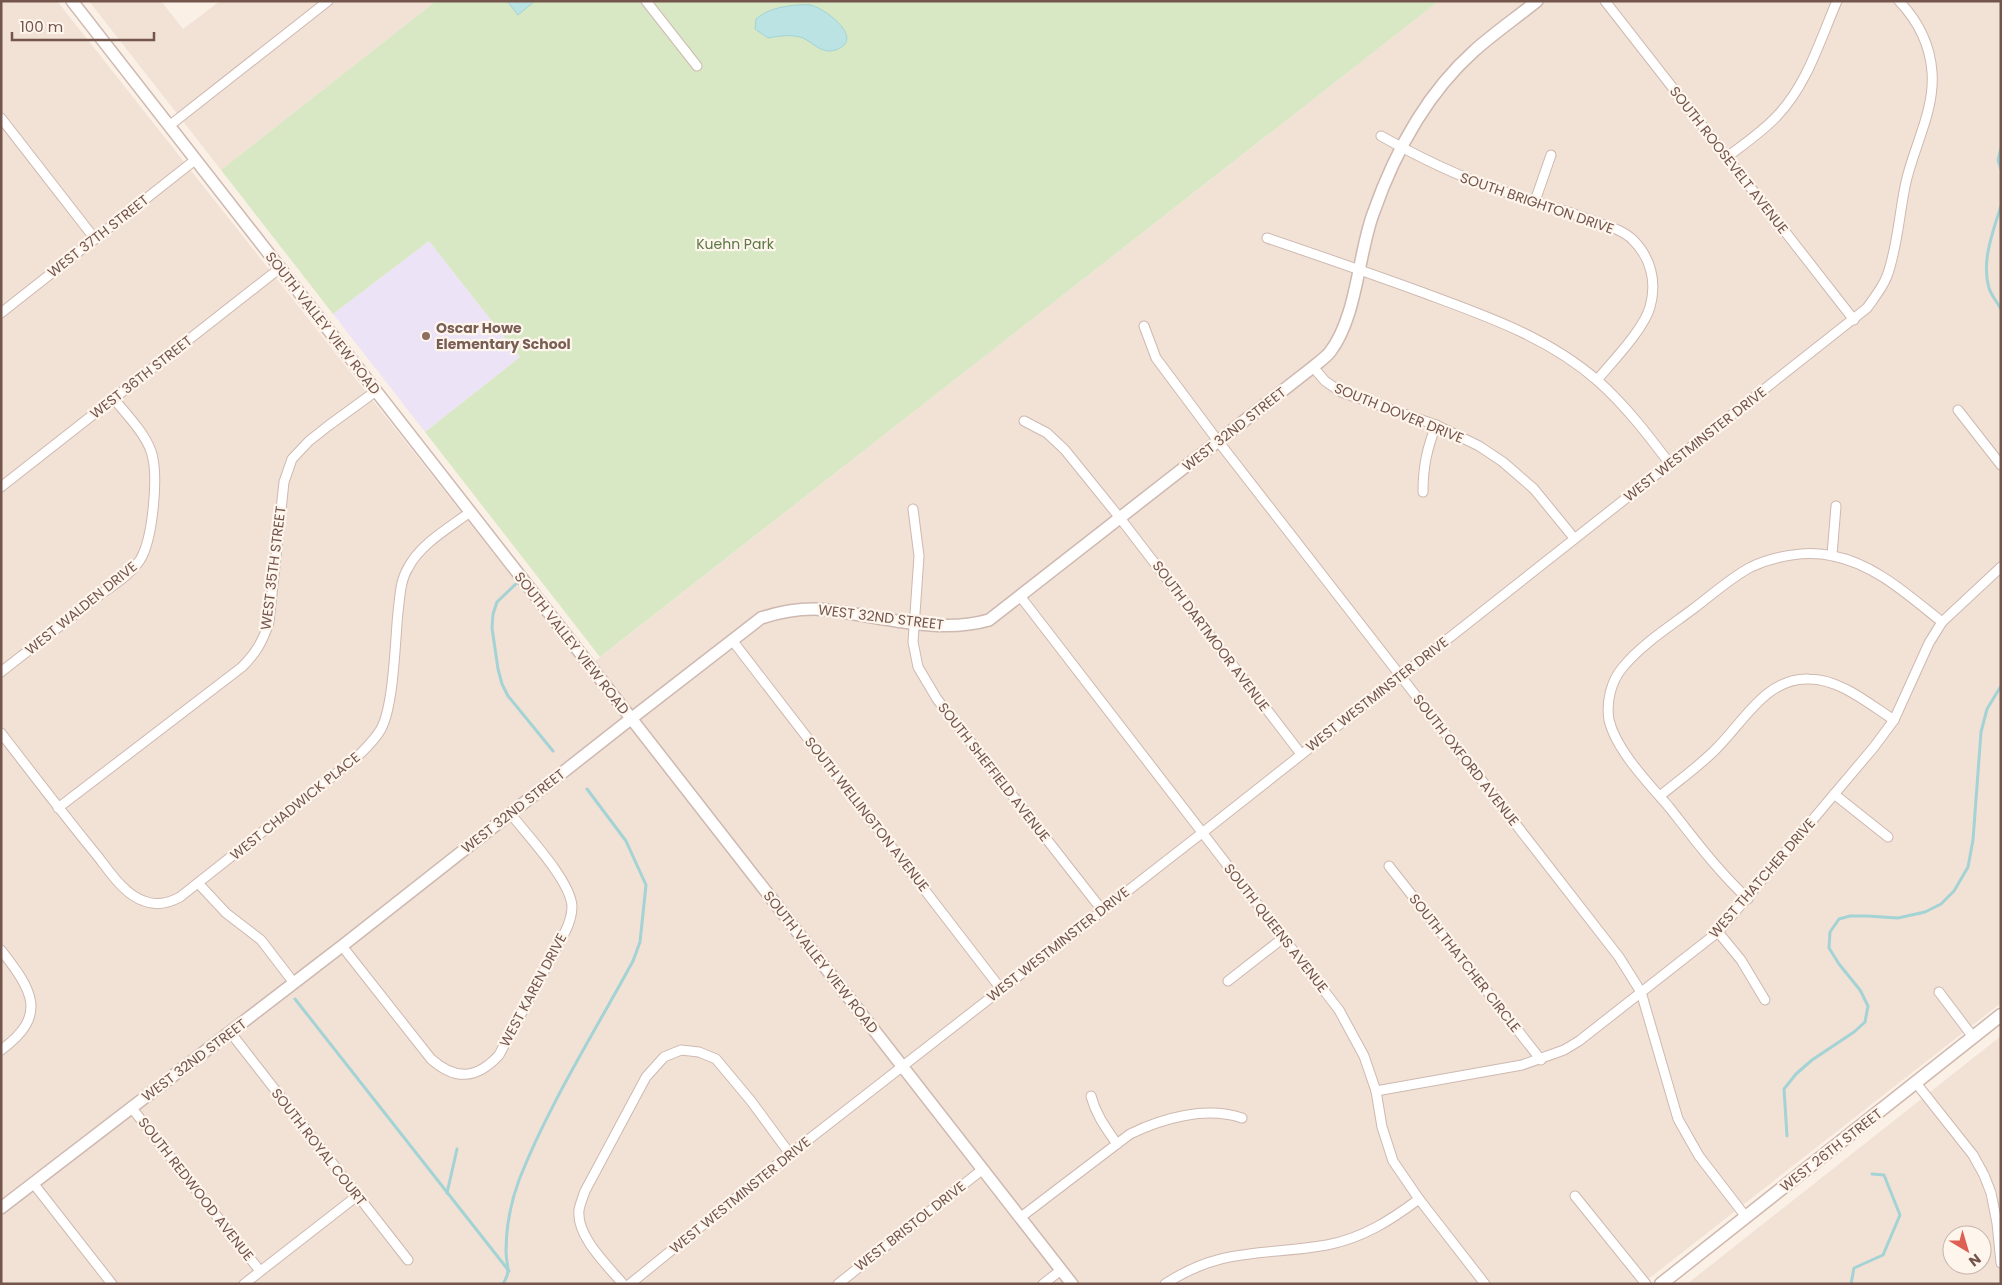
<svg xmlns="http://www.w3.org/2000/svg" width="2002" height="1285" font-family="Poppins,sans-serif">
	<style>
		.residential { fill: #f2e1d5; fill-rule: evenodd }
		.education { fill: #ede3f7 }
		.green { fill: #d8e8c5 }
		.water { fill: #bce3e3; stroke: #a3d3d5 }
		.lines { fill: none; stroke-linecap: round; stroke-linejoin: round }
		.stream { stroke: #a3d3d5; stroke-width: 3 }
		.minor-casing { stroke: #ceb9b0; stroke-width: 11 }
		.tertiary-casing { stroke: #ceb9b0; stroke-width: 14 }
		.secondary-casing { stroke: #d1b8ad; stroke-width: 15 }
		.minor { stroke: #fff; stroke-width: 9 }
		.tertiary { stroke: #fff; stroke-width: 11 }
		.secondary { stroke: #fff; stroke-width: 12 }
		.education-dot { fill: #8d6e63; stroke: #fef5ec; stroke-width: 2 }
		.labels { text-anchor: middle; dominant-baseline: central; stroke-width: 4.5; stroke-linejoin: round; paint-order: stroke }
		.street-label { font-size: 14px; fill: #73554c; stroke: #fef5ec }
		.park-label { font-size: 14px; fill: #5b7845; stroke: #fef5ec }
		.education-label { font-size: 14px; font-weight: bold; fill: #785e54; stroke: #fef5ec; text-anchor: start }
	</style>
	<rect width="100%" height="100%" fill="#fbf0e6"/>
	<g class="residential">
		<polygon points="1,1 57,1 585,669 1439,1 2001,1 2001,1003 1642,1284 1,1284"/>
		<polygon points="89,1 161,1 183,29 220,1 436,1 221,170"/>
		<path d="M2001 1036V1284H1687ZM1952 1235H1982V1265H1952Z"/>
	</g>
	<polygon class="education" points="429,241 520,357 425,432 333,314"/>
	<polygon class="green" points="436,1 1439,1 600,657 425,432 520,357 429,241 333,314 221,170"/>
	<g class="water">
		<polygon points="507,1 535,1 518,15"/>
		<path d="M796 5C801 5 807 4 811 5 826 9 864 38 838 49 823 56 814 43 803 38 792 34 779 36 768 38L755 29 756 19C768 9 780 7 796 5Z"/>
	</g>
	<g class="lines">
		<g class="stream">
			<polyline points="2001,148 1998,160 2001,169"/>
			<path d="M2001 206C1993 231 1981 262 1989 288 1991 295 1997 302 2001 309"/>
			<polyline points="521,579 497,602 493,614 492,628 498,669 502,684 508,696 553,751"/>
			<polyline points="295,999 509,1271"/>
			<polyline points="1787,1136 1784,1089 1796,1074 1812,1060 1854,1032 1865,1022 1868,1006 1860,990 1839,964 1829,948 1830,932 1839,919 1850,916 1867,916 1898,918 1925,912 1941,904 1954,891 1968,867 1973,840 1981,732 1987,709 2001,686"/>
			<polyline points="447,1193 457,1149"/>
			<path d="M503 1284C512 1269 506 1267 506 1251 506 1229 511 1202 519 1180 549 1104 594 1033 633 961L640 942 646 885 626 841 587 789"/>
			<polyline points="1851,1284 1854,1268 1883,1255 1900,1215 1884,1175 1872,1174"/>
		</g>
		<g class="minor-casing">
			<g id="minor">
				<polyline points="646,1 697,66"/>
				<polyline points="1605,1 1854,320"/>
				<polyline points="1,118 95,239"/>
				<polyline points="169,126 328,1"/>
				<path d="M1381 136C1417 156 1452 174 1491 187 1527 200 1564 209 1599 223 1611 227 1624 231 1633 240 1651 258 1657 282 1650 307 1644 329 1612 362 1597 380"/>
				<path d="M1727 157C1744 144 1762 132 1777 116 1807 85 1820 40 1837 1"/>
				<polyline points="1535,201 1551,155"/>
				<path d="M1267 238C1320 256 1372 274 1424 293 1486 316 1548 337 1598 381 1626 406 1648 435 1670 464"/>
				<polyline points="1,313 195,160"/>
				<polyline points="1144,326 1156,358 1218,441 1619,957 1641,992 1678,1119 1699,1156 1746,1217"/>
				<polyline points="1313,367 1325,381 1341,392 1436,425 1479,446 1503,462 1534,489 1574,538"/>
				<polyline points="1958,410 2001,465"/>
				<polyline points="1024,421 1047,433 1065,450 1120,518 1301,754"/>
				<polyline points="1,487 280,268"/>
				<path d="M1423 492C1423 466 1427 449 1436 425"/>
				<polyline points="913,509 919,556 913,642 918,667 937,699 1102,910"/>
				<polyline points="1832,555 1836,506"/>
				<polyline points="1020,596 1339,1010 1364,1056 1376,1091 1382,1127 1393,1161 1419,1199 1485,1284"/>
				<polyline points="732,640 1001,989"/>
				<path d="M1 672C33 647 65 622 97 597 112 586 130 575 140 560 153 539 159 474 151 451 144 432 127 415 114 399"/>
				<path d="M1 733C32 773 63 814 95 853 109 870 123 894 144 901 156 906 169 903 180 897L356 758C365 749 375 740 381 729 394 705 395 641 398 612 400 597 400 581 408 568 420 544 449 528 470 512"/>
				<polyline points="1834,794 1888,837"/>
				<path d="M1660 796C1678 781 1698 767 1715 750 1743 723 1766 677 1809 679 1840 679 1869 704 1894 720"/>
				<path d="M58 808 242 667C256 653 263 641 269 622L284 482 292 459 309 441 328 426 376 391"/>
				<polyline points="1389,866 1541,1060"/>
				<polyline points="198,883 226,913 261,940 294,983"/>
				<path d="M1748 899C1718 871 1694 839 1669 807 1649 784 1616 750 1609 720 1606 702 1611 681 1623 667 1642 644 1669 627 1693 609 1712 595 1730 578 1751 567 1775 556 1807 550 1833 556 1875 564 1909 596 1942 622"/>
				<polyline points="1718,932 1741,960 1765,1000"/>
				<path d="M342 946 431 1059C456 1081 477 1079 499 1055L565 932C569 924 572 916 572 906 570 880 527 835 510 813"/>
				<path d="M1 950C32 990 49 1015 1 1050"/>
				<polyline points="1228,981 1283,938"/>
				<polyline points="1939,992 1973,1037"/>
				<polyline points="230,1032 408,1260"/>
				<polyline points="1916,1083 1973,1155 1984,1175 1991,1193 1997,1223 2001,1263"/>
				<polyline points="1376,1091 1522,1065 1564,1050 1579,1041 1718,932 1874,747 1894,720 1929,643 1942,622 2001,567"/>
				<path d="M1091 1096C1096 1115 1106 1128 1117 1144"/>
				<polyline points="131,1107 260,1271"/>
				<polyline points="33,1183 112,1284"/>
				<polyline points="1575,1196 1646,1284"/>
				<path d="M1021 1217 1130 1134C1163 1118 1206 1106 1242 1118"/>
				<polyline points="244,1284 357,1196"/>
				<path d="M623 1284C607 1265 576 1236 579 1210 580 1204 583 1197 585 1191L646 1077 664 1057 681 1050 699 1052 716 1059 751 1101 790 1154"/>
				<path d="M630 1284 790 1154 1202 833 1867 308C1874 298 1883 287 1887 276 1898 246 1899 213 1906 182 1914 146 1935 110 1932 72 1930 44 1918 21 1899 1"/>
				<polyline points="838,1284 983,1169"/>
				<polyline points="1043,1284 1061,1270"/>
				<path d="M1165 1284C1223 1246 1265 1256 1327 1245 1363 1238 1391 1220 1419 1199"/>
			</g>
		</g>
		<g class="tertiary-casing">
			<g id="tertiary">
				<polyline points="72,1 1072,1284"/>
				<path d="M1 1208 342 946 623 725 761 618C779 612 796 609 814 609 825 609 837 612 848 613 893 620 944 633 989 620L1313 367C1319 362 1326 357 1330 352 1357 317 1358 255 1373 214 1394 154 1426 94 1474 51 1494 33 1516 18 1537 1"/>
			</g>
		</g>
		<g class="secondary-casing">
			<polyline id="secondary" points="1661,1284 2001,1015"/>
		</g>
		<use href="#minor" class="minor"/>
		<use href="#tertiary" class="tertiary"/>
		<use href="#secondary" class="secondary"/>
	</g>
	<circle class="education-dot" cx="426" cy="336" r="5"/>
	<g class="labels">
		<g class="street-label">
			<text transform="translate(1729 160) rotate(52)">SOUTH ROOSEVELT AVENUE</text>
			<text transform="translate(1537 203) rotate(19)">SOUTH BRIGHTON DRIVE</text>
			<text transform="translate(98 236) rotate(-38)">WEST 37TH STREET</text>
			<text transform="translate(323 323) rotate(52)">SOUTH VALLEY VIEW ROAD</text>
			<text transform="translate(141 377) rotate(-38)">WEST 36TH STREET</text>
			<text transform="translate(1399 413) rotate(22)">SOUTH DOVER DRIVE</text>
			<text transform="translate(1234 429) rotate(-38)">WEST 32ND STREET</text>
			<text transform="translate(1695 444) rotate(-38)">WEST WESTMINSTER DRIVE</text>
			<text transform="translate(273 568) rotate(-83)">WEST 35TH STREET</text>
			<text transform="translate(81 608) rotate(-39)">WEST WALDEN DRIVE</text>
			<text transform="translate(881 617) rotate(7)">WEST 32ND STREET</text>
			<text transform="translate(1211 636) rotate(53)">SOUTH DARTMOOR AVENUE</text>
			<text transform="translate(572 643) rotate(52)">SOUTH VALLEY VIEW ROAD</text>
			<text transform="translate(1377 694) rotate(-38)">WEST WESTMINSTER DRIVE</text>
			<text transform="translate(1466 760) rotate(52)">SOUTH OXFORD AVENUE</text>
			<text transform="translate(994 772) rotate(52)">SOUTH SHEFFIELD AVENUE</text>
			<text transform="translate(295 806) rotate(-39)">WEST CHADWICK PLACE</text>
			<text transform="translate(513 811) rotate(-38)">WEST 32ND STREET</text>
			<text transform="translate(867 814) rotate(52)">SOUTH WELLINGTON AVENUE</text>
			<text transform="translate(1762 878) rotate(-49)">WEST THATCHER DRIVE</text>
			<text transform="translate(1276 928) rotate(52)">SOUTH QUEENS AVENUE</text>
			<text transform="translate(1058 944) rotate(-38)">WEST WESTMINSTER DRIVE</text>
			<text transform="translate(821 962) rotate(52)">SOUTH VALLEY VIEW ROAD</text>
			<text transform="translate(1465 963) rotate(52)">SOUTH THATCHER CIRCLE</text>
			<text transform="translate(533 990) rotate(-62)">WEST KAREN DRIVE</text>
			<text transform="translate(194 1060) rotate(-37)">WEST 32ND STREET</text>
			<text transform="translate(319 1147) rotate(52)">SOUTH ROYAL COURT</text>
			<text transform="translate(1831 1150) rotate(-38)">WEST 26TH STREET</text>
			<text transform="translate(196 1189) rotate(52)">SOUTH REDWOOD AVENUE</text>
			<text transform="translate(740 1195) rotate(-39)">WEST WESTMINSTER DRIVE</text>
			<text transform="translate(910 1226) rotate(-38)">WEST BRISTOL DRIVE</text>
		</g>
		<g class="park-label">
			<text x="735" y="244">Kuehn Park</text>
		</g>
		<g class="education-label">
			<text x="436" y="328">Oscar Howe<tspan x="436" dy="16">Elementary School</tspan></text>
		</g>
	</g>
	<rect width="2002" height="1285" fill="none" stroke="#73554c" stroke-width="5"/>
	<g transform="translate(1967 1250) rotate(142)"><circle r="24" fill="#fef5ec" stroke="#c6b5ac"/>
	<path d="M0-4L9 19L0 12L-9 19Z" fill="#dd6053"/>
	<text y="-8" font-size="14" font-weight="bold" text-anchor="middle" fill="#73554c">N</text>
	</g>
	<path d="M12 32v8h142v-8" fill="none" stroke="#73554c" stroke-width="2.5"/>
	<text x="20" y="32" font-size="15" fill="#73554c" stroke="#fef5ec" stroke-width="4" paint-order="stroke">100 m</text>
</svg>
